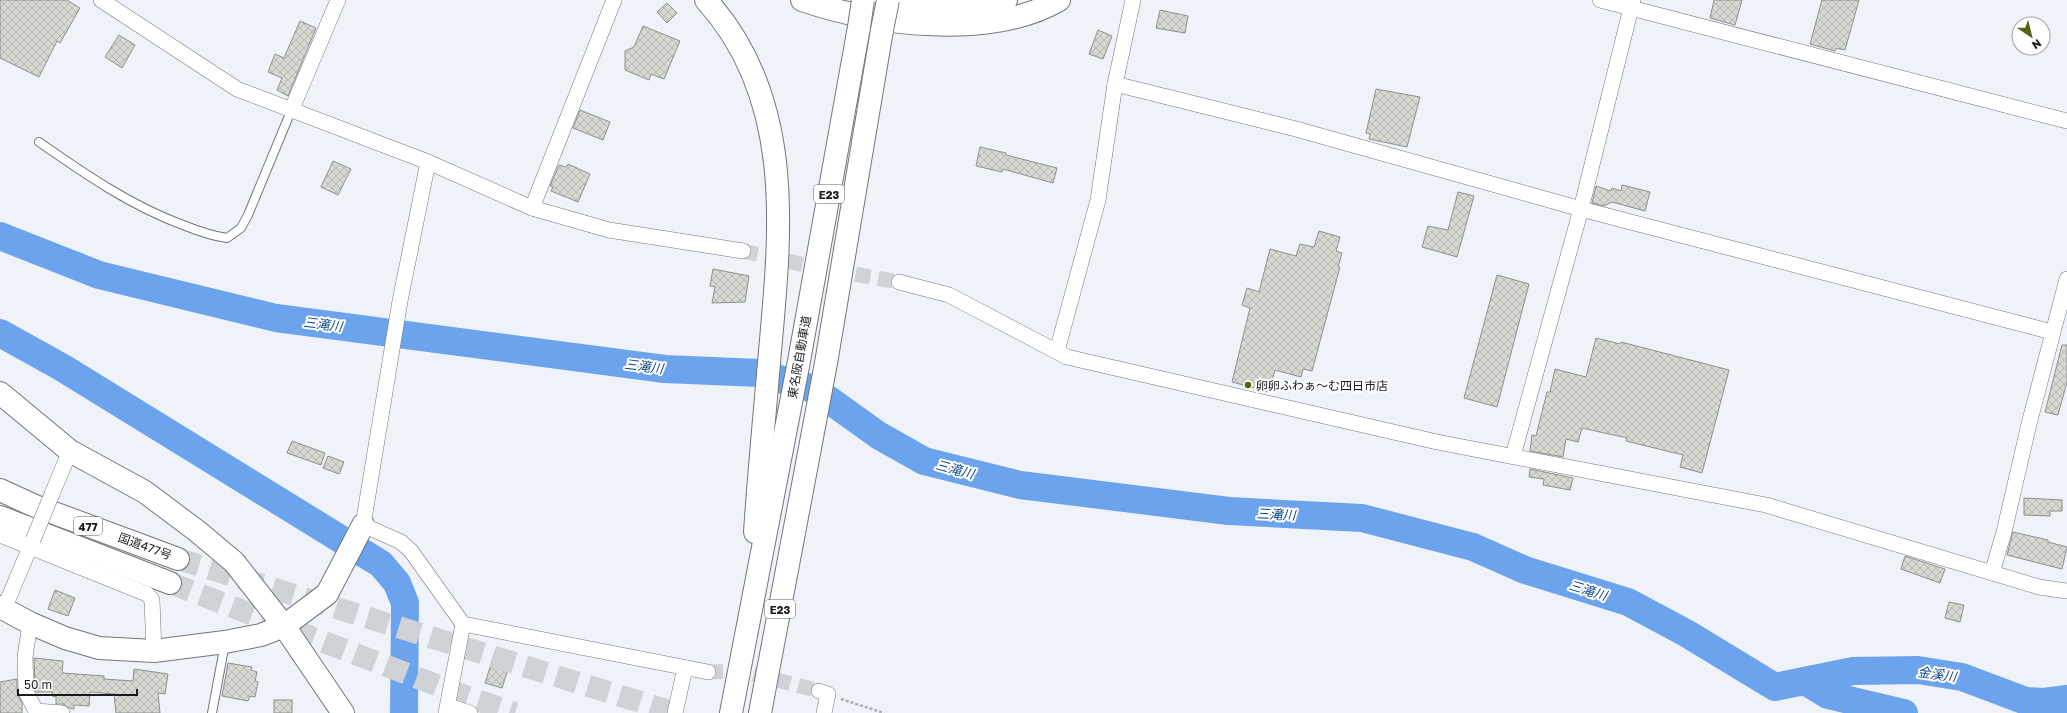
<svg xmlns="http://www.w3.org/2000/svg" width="2067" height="713" font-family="'Golos Text','Noto Sans JP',sans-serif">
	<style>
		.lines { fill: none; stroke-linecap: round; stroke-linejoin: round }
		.river { stroke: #6ba4ed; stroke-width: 28 }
		.building { fill: url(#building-cross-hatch); stroke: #8e908b }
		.street-tunnel { stroke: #cfd3d8; stroke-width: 15; stroke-dasharray: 15 8; stroke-linecap: butt }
		.highway-tunnel { stroke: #cfd3d8; stroke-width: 22; stroke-dasharray: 22 11; stroke-linecap: butt }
		.lane-casing { stroke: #72767b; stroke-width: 10 }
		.street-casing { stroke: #72767b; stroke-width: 16 }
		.secondary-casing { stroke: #72767b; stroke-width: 24 }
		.highway-casing { stroke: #72767b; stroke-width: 24 }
		.path { stroke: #adb0b5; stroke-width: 2.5; stroke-dasharray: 3 2; stroke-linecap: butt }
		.lane { stroke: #fff; stroke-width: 8 }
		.street { stroke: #fff; stroke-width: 15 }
		.secondary { stroke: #fff; stroke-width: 22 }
		.highway { stroke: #fff; stroke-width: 22 }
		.street-bridge-casing { stroke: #72767b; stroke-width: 16; stroke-linecap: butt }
		.highway-bridge-casing { stroke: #72767b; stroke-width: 24; stroke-linecap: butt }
		.street-bridge { stroke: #fff; stroke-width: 15 }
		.highway-bridge { stroke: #fff; stroke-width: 22 }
		.poi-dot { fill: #526611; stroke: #fff; stroke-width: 1.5 }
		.labels { text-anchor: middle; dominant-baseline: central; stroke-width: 4; stroke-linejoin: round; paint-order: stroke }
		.shield { fill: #fff; stroke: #5e5f61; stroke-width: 1 }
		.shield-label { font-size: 11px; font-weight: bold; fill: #191b1d }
		.street-label { font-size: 12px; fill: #191b1d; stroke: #fff }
		.poi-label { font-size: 12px; fill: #191b1d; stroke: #fff; text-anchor: start }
		.water-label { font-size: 13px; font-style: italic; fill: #0a4586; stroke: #fff }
	</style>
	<defs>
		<pattern id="building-cross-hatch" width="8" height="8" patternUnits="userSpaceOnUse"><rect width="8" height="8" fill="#d6d8d1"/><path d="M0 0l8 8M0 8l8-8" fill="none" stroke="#b7b9b3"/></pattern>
	</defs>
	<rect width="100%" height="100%" fill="#eff3f9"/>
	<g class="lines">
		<g class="river">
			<polyline points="0,236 99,275 276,318 665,369 759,373 814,389 878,435 924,461 1020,485 1229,511 1362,518 1473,547 1525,570 1628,602 1686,633 1775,687 1853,671 1918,670 1962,677 2026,701 2044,702 2067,699"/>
			<polyline points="0,333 63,368 381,564 397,583 405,603 404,713"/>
			<polyline points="1805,681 1828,695 1904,713"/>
		</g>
	</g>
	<g class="building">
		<polygon points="0,0 67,0 80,8 60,43 57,41 39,77 0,58"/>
		<polygon points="1714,0 1742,0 1735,25 1710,18"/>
		<polygon points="1822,0 1859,0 1845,50 1836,48 1835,51 1810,44"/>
		<polygon points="667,3 677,13 667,23 657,12"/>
		<polygon points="1160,10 1188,16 1185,33 1156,28"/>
		<polygon points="300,21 316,28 288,96 277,90 282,78 268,72 275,54 284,58"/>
		<polygon points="643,26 680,41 664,79 651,74 649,80 625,70 625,51 634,47"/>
		<polygon points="1098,30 1112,36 1103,59 1089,54"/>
		<polygon points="119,35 135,45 122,68 105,57"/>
		<polygon points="1376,89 1420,97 1407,147 1369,139 1370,134 1366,133"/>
		<polygon points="580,110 610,122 603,140 573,128"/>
		<polygon points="980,147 1006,153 1006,155 1057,168 1053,183 1003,169 1002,172 976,166"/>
		<polygon points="333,161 351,169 338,195 321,187"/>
		<polygon points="568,164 590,174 578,202 551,191 553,187 550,186 559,165 566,167"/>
		<polygon points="1622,185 1650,192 1645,211 1612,202 1604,206 1592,203 1596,186 1611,191 1612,188 1621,191"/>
		<polygon points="1458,192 1474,196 1457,257 1422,247 1428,226 1448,230"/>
		<polygon points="1319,231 1340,237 1336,251 1342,253 1338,267 1340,267 1312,371 1303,369 1301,377 1275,370 1269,392 1232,382 1250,308 1242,305 1247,288 1259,292 1270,249 1296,256 1300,244 1314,247"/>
		<polygon points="713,269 749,276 745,302 712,303 715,287 710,286"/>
		<polygon points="1497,275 1529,284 1497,407 1464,398"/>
		<polygon points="1596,338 1620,344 1621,342 1729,370 1702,473 1680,467 1683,455 1626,441 1627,438 1582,428 1578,442 1566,439 1563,457 1530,451 1532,435 1536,436 1547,392 1550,392 1555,369 1586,377"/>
		<polygon points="2062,345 2067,345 2067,382 2058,415 2045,412"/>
		<polygon points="292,441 325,453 321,465 287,453"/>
		<polygon points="328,456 344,462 339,474 323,468"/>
		<polygon points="1530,469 1573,478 1570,490 1543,485 1544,479 1529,477"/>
		<polygon points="2024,498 2062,500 2062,511 2050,511 2050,516 2024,515"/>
		<polygon points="2013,532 2048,540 2048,542 2067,547 2062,569 2007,555"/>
		<polygon points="1905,556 1945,569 1940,583 1901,569"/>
		<polygon points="55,590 75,598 68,616 48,609"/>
		<polygon points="1949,602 1964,605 1960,622 1945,618"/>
		<polygon points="496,649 513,654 502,688 485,683"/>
		<polygon points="34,658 63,661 62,673 104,676 104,679 133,681 134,669 168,674 165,694 158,693 160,713 116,713 114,694 90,692 89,706 74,705 74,709 69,708 63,704 56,704 56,697 52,696 52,692 36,692 35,690"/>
		<polygon points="228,663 252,667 251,670 257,672 255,681 258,682 255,697 250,696 248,701 222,696"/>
		<polygon points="17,679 17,693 22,703 22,713 0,713 0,682"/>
		<rect x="274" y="700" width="18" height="13"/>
	</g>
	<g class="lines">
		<g class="street-tunnel">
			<polyline points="743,251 814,267 899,282"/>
			<polyline points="708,672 742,671 819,691"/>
		</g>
		<g class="highway-tunnel">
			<polyline points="178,559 676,713"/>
			<polyline points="170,583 465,696 515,713"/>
		</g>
		<g class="lane-casing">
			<g id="lane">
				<path d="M39 142C85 174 131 206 183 225 198 231 211 236 227 238L241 228 248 215 291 111"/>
				<polyline points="212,713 225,643"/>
			</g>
		</g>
		<g class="street-casing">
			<g id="street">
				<polyline points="101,0 237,89 428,162 532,208 609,230 743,251"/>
				<polyline points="1600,0 2067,121"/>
				<polyline points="1115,84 1296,129 1581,209 2052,332"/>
				<polyline points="291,111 338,0"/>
				<polyline points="428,162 400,301 363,525 401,542 411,551 463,624 708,672"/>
				<polyline points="532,208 614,0"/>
				<polyline points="899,282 949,295 1067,357 1437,442 1766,505 2039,587 2067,591"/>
				<polyline points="1057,351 1098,200 1115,84 1133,0"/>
				<polyline points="1513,456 1581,209 1633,0"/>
				<polyline points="52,494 70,451"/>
				<polyline points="0,535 147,594 152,600 154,651"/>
				<polyline points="1992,573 2004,532 2029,424 2067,279"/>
				<polyline points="4,609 33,540"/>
				<polyline points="30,623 25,657 26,692 36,711 62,713"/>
				<polyline points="819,691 828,694 824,713"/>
				<polyline points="448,706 470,713"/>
				<polyline points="446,713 463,624"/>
				<polyline points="675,713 685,668"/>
			</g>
		</g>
		<g class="secondary-casing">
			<g id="secondary">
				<polyline points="0,393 70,451 145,492 197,531 234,562 284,626 343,713"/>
				<polyline points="0,607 30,623 65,638 99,648 154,651 225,642 261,635 284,626 327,594 363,525"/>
			</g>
		</g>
		<g class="highway-casing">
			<g id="highway">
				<path d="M706 0C795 98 781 230 770 351 765 411 759 472 755 532"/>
				<path d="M802 0C875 25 990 40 1059 0"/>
				<path d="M879 0C922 5 964 10 1006 0"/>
				<polyline points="0,490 35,506 178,559"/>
				<polyline points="0,517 170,583"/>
				<polyline points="731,713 799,361 859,27"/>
				<polyline points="760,713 826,363 882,30"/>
			</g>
		</g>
		<polyline class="path" points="841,699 884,713"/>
		<use href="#lane" class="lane"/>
		<use href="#street" class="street"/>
		<use href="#secondary" class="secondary"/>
		<use href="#highway" class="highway"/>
		<g class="street-bridge-casing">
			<polyline id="street-bridge" points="33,540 52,494"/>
		</g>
		<g class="highway-bridge-casing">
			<g id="highway-bridge">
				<polyline points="859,27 863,0"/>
				<polyline points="882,30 888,0"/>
			</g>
		</g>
		<use href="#street-bridge" class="street-bridge"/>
		<use href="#highway-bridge" class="highway-bridge"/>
	</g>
	<circle class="poi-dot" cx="1248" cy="385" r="4"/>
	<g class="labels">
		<g class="shield">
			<rect x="814" y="185" width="30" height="18" rx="3"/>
			<rect x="74" y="517" width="28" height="18" rx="3"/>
			<rect x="765" y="600" width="30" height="18" rx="3"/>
		</g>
		<g class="shield-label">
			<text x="829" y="194">E23</text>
			<text x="88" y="526">477</text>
			<text x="780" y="609">E23</text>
		</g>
		<g class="street-label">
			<text transform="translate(799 357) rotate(-80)">東名阪自動車道</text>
			<text transform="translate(145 546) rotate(20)">国道477号</text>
		</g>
		<g class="poi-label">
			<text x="1256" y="385">卵卵ふわぁ～む四日市店</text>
		</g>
		<g class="water-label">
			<text transform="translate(323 324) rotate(7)">三滝川</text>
			<text transform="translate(644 366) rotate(7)">三滝川</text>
			<text transform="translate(955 469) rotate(15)">三滝川</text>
			<text transform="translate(1276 514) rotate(3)">三滝川</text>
			<text transform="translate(1588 590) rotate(17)">三滝川</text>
			<text transform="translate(1937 674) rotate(8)">金溪川</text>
		</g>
	</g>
	<g transform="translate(2031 36) rotate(145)"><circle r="19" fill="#ffffff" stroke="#a3a4a5"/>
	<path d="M0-3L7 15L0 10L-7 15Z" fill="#526611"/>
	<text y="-6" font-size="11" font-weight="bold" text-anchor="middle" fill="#191b1d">N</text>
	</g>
	<path d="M18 689v6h119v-6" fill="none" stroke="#191b1d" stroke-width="2"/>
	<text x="24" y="689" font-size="12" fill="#191b1d" stroke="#ffffff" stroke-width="3" paint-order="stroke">50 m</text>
</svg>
